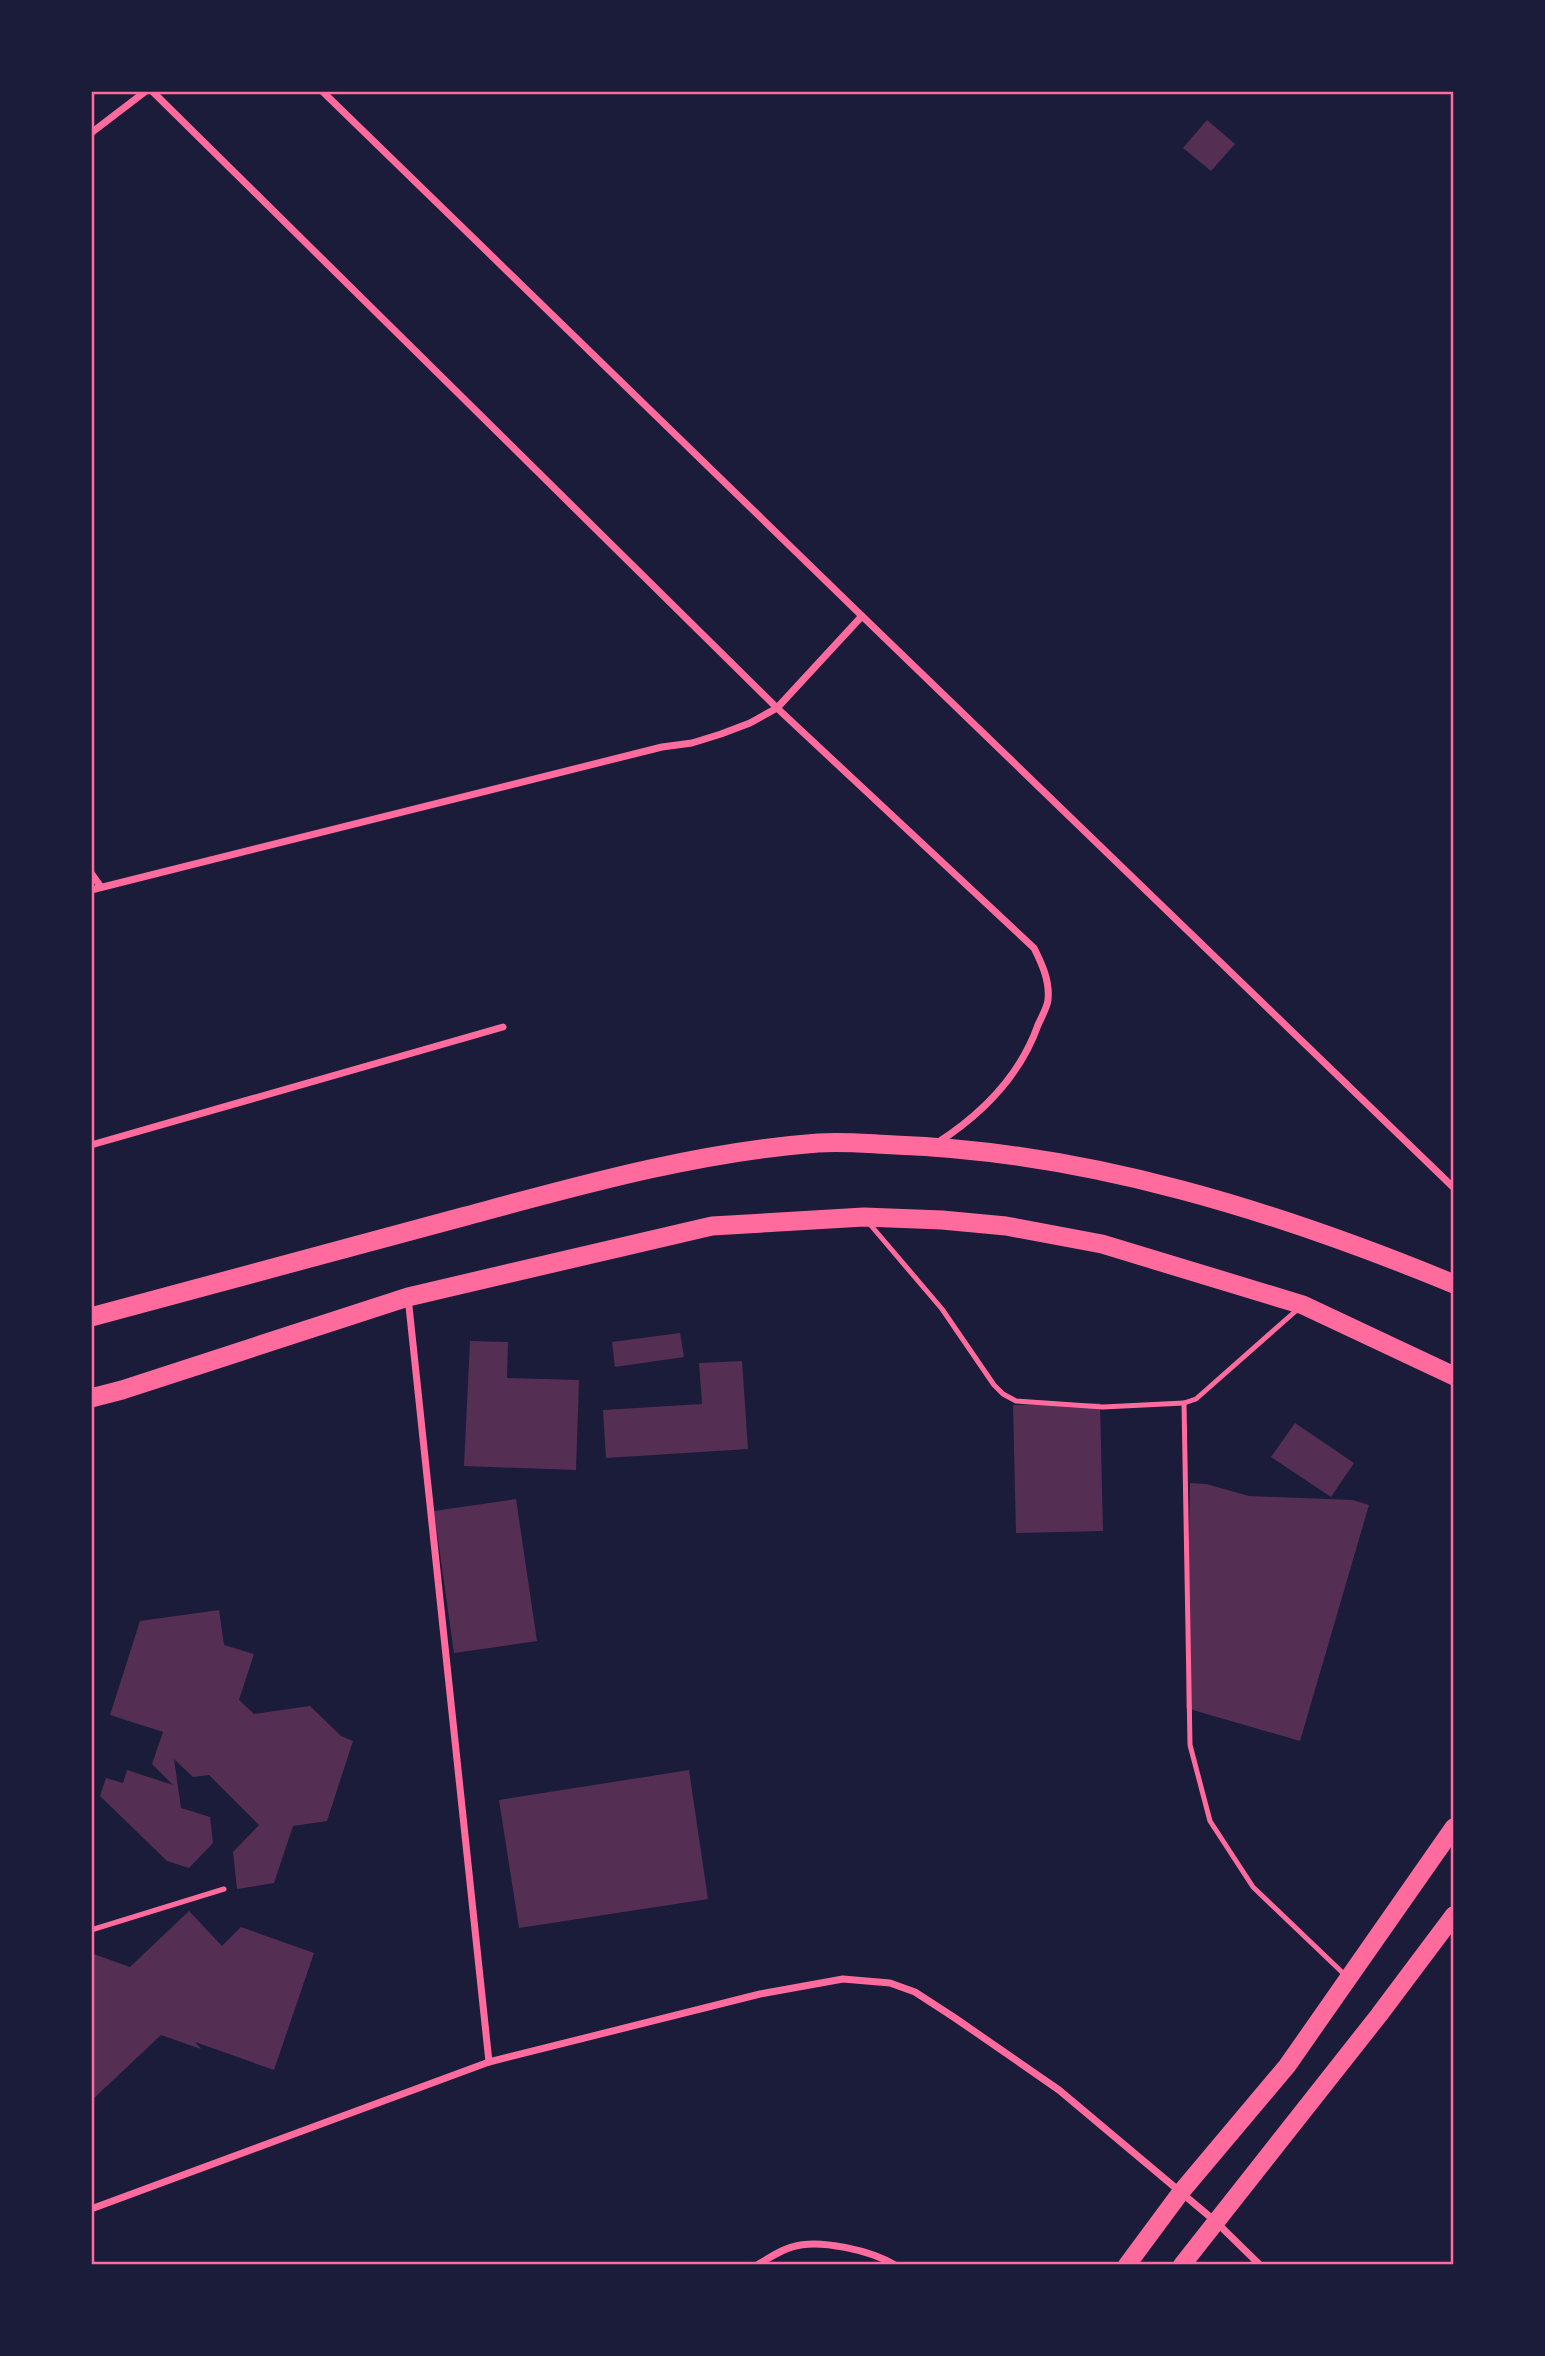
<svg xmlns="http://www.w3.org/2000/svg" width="1545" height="2356" font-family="'Work Sans',sans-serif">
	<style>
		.building { fill: #542f53 }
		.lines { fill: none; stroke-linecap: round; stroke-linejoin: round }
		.service { stroke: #ff6b9d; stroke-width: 5 }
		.minor { stroke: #ff6b9d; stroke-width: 7 }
		.primary { stroke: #ff6b9d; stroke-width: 18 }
		.trunk { stroke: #ff6b9d; stroke-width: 19 }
		.neatline { fill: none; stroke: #ff6b9d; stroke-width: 2.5 }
	</style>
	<rect width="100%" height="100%" fill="#1b1b3a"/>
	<g class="building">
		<polygon points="1207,120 1235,144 1211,171 1183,148"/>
		<polygon points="680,1333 684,1357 615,1367 612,1342"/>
		<polygon points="470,1341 508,1342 507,1378 579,1380 576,1470 464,1466"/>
		<polygon points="742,1361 748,1449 606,1458 603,1410 702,1404 699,1363"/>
		<polygon points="1100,1403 1103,1531 1016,1533 1013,1405"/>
		<polygon points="1295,1423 1354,1463 1331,1497 1271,1457"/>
		<polygon points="1190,1483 1206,1484 1249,1496 1353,1500 1369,1505 1300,1741 1186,1708"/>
		<polygon points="516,1499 537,1641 454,1653 434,1511"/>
		<polygon points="219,1610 224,1645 254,1654 239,1700 254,1714 310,1706 341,1736 353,1741 327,1821 293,1826 274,1883 237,1889 233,1852 259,1825 209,1775 193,1777 174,1759 181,1808 210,1817 213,1843 189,1868 167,1861 100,1796 106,1778 123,1783 127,1770 173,1785 152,1764 163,1732 110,1715 140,1621"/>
		<polygon points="689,1770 708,1899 519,1928 499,1800"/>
		<polygon points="189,1911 222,1946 241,1927 314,1953 274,2070 195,2042 201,2049 161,2035 91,2101 91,1953 130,1967"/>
	</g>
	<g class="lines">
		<g class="service">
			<polyline points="868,1222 942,1309 994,1385 1003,1394 1016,1401 1103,1407 1184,1403 1196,1399 1298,1309"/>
			<polyline points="1184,1403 1190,1745 1210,1821 1253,1887 1345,1975"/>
			<polyline points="91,1930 224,1889"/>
		</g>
		<g class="minor">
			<path d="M152 91 777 708 1034 948C1042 964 1050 981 1048 1000 1047 1008 1041 1018 1038 1025 1020 1076 982 1114 937 1143"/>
			<polyline points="322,91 862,616 1454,1188"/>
			<polyline points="91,133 146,91"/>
			<polyline points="91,873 101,887"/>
			<polyline points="91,890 662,747 692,743 721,734 750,723 777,708 862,616"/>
			<polyline points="91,1145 503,1027"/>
			<polyline points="408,1297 489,2062"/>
			<polyline points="91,2209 489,2062 760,1994 843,1979 890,1983 915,1992 955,2018 1059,2090 1215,2221 1260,2265"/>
			<path d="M757 2265C768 2259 780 2250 792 2247 819 2238 872 2251 895 2265"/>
		</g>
		<g class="primary">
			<polyline points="1127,2265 1181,2192 1287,2066 1454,1827"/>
			<polyline points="1182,2265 1379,2015 1454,1915"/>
		</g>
		<g class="trunk">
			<path d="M91 1317C216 1283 341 1249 466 1216 581 1185 698 1152 818 1143 843 1141 870 1144 895 1145 1088 1152 1277 1211 1454 1284"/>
			<polyline points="91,1398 122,1390 408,1297 506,1274 712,1226 864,1217 942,1220 1006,1226 1102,1244 1303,1305 1454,1376"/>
		</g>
	</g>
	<rect width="1545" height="2356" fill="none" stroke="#1b1b3a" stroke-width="186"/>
	<rect x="93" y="93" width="1359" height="2170" class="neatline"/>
</svg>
